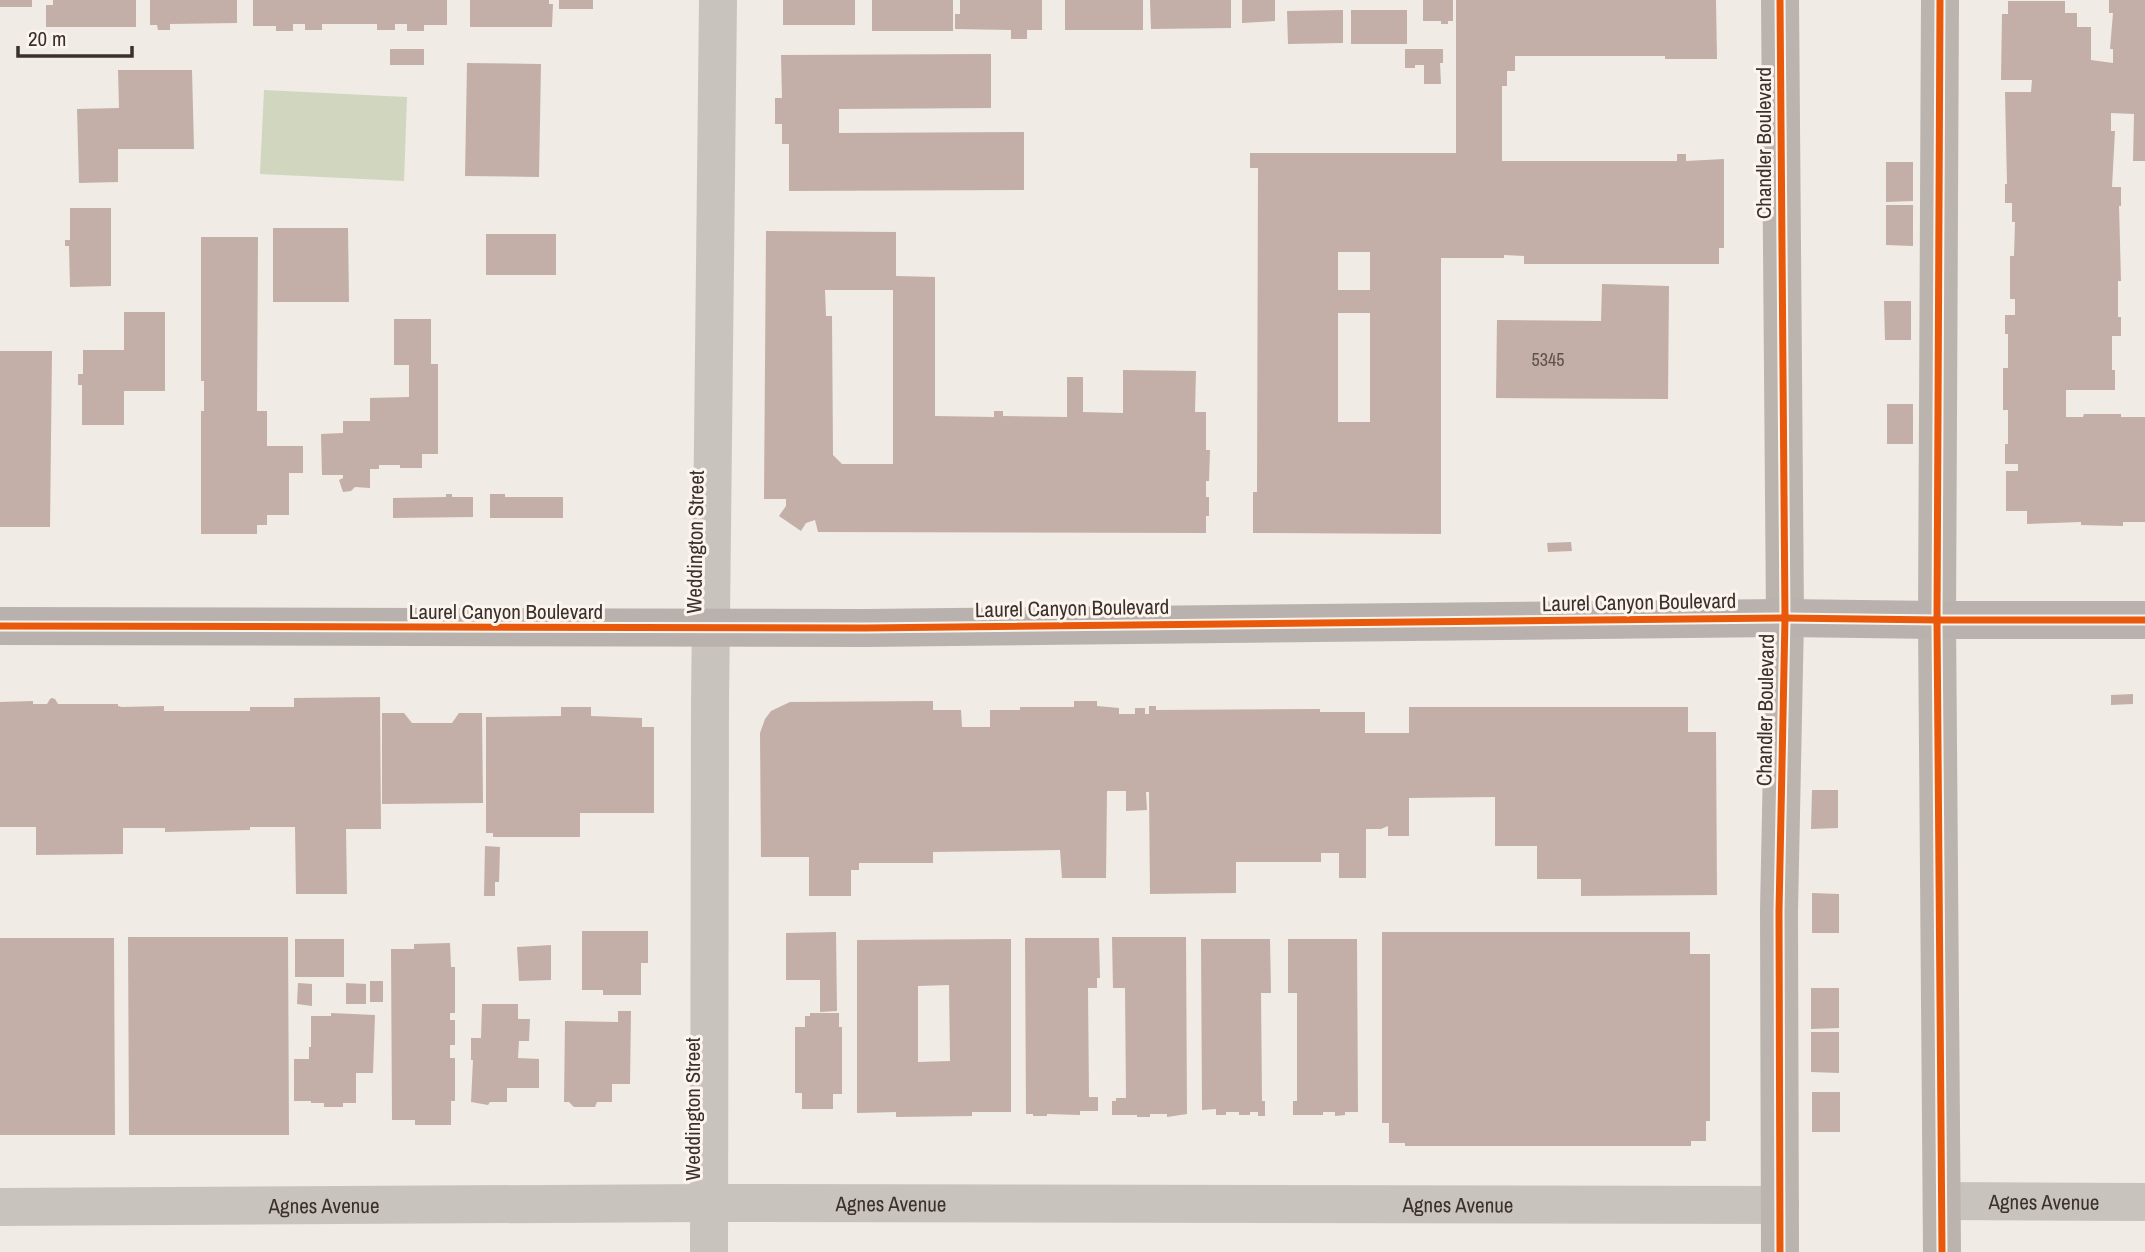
<svg xmlns="http://www.w3.org/2000/svg" width="2145" height="1252" font-family="'Archivo Narrow',sans-serif">
	<style>
		.green { fill: #d1d6bf }
		.building { fill: #c3afa7; fill-rule: evenodd }
		.lines { fill: none; stroke-linecap: round; stroke-linejoin: round }
		.street { stroke: #c9c3be; stroke-width: 38 }
		.secondary { stroke: #bab3ae; stroke-width: 38 }
		.primary { stroke: #b8b1ad; stroke-width: 38 }
		.cycleway-casing { stroke: #fbf5ee; stroke-width: 11 }
		.cycleway { stroke: #e8590c; stroke-width: 7 }
		.labels { text-anchor: middle; dominant-baseline: central; stroke-width: 6; stroke-linejoin: round; paint-order: stroke }
		.number-label { font-size: 18px; fill: #5d504a }
		.street-label { font-size: 21px; fill: #3b302b; stroke: #fbf5ee }
	</style>
	<rect width="100%" height="100%" fill="#f0ebe5"/>
	<polygon class="green" points="264,90 407,97 404,181 260,174"/>
	<g class="building">
		<rect x="0" y="0" width="32" height="7"/>
		<polygon points="53,0 136,0 136,27 46,27 46,5 53,5"/>
		<polygon points="150,0 237,0 237,23 170,24 170,30 158,30 157,25 150,25"/>
		<polygon points="253,0 447,0 447,25 424,25 424,31 407,31 407,24 395,24 395,30 377,30 377,24 322,24 322,30 305,30 305,24 293,24 293,31 276,31 276,26 253,26"/>
		<polygon points="470,0 549,0 549,4 553,4 552,27 470,27"/>
		<rect x="559" y="0" width="34" height="9"/>
		<rect x="783" y="0" width="72" height="25"/>
		<rect x="872" y="0" width="81" height="31"/>
		<polygon points="960,0 1042,0 1042,30 1027,30 1027,39 1011,39 1011,30 955,29 955,14 960,14"/>
		<rect x="1065" y="0" width="78" height="30"/>
		<polygon points="1150,0 1231,0 1231,28 1151,29"/>
		<polygon points="1242,0 1275,0 1275,21 1242,23"/>
		<polygon points="1423,0 1453,0 1453,21 1448,21 1448,24 1441,24 1441,21 1423,21"/>
		<path d="M1456 0H1716L1717 59H1665V56H1515V71H1507V86H1502V161H1677V154H1686V161L1724 159V248H1719V264H1524V256L1504 255V258H1441V534L1253 533V492H1257L1258 168H1250V153H1456ZM1338 252H1370V290H1338ZM1338 313H1370V422H1338Z"/>
		<polygon points="2109,0 2145,0 2145,161 2133,161 2134,114 2111,113 2111,131 2115,131 2112,187 2121,187 2121,206 2119,206 2121,281 2118,281 2118,317 2121,317 2121,336 2112,336 2112,370 2115,370 2115,390 2066,390 2066,417 2083,417 2084,414 2121,414 2121,417 2145,417 2145,522 2123,522 2123,526 2081,525 2081,522 2027,524 2027,511 2006,511 2006,471 2018,471 2018,464 2005,464 2005,444 2008,444 2008,410 2003,410 2003,368 2008,368 2008,334 2005,334 2005,315 2015,315 2015,299 2010,299 2010,256 2014,256 2015,222 2012,222 2012,203 2005,203 2005,184 2007,184 2005,92 2031,92 2032,80 2001,80 2002,14 2008,14 2008,1 2065,1 2065,13 2077,13 2077,27 2091,27 2091,60 2113,63 2113,49 2110,49 2113,13 2109,13"/>
		<polygon points="1343,10 1343,43 1288,44 1287,11"/>
		<rect x="1351" y="10" width="56" height="34"/>
		<rect x="390" y="49" width="34" height="16"/>
		<polygon points="1405,49 1443,49 1443,63 1440,63 1441,84 1424,84 1424,65 1415,65 1415,68 1405,68"/>
		<polygon points="991,54 991,108 839,109 839,133 1024,132 1024,190 789,191 789,144 782,144 782,124 775,124 775,98 782,98 781,55"/>
		<polygon points="467,63 541,64 539,177 465,176"/>
		<polygon points="118,70 192,70 194,149 118,149 118,182 79,183 77,109 119,108"/>
		<polygon points="1886,162 1913,162 1913,201 1886,202"/>
		<polygon points="1886,205 1913,205 1913,246 1886,245"/>
		<polygon points="70,208 111,208 111,286 70,287 69,246 65,246 65,240 70,240"/>
		<polygon points="273,228 348,228 349,302 273,302"/>
		<path d="M766 231 896 232V276L935 277V416L994 417V411H1003V416L1067 417V377H1083V412L1123 413V370L1196 371 1195 412H1206V450H1210L1209 481H1206V497H1209V516H1206V533L818 532 815 520 806 523 801 531 779 516 786 506V499H764ZM825 290H893V464H842L833 455 832 316H826Z"/>
		<rect x="486" y="234" width="70" height="41"/>
		<polygon points="201,237 258,237 257,411 267,411 267,446 303,446 303,473 289,473 289,515 267,515 267,525 257,525 257,534 201,534 201,411 204,411 204,381 201,381"/>
		<polygon points="1602,284 1669,286 1668,399 1496,398 1497,320 1601,321"/>
		<polygon points="1884,301 1911,301 1911,340 1885,340"/>
		<polygon points="124,312 165,312 165,391 124,391 124,425 82,425 82,385 78,385 78,374 83,374 83,350 124,350"/>
		<polygon points="394,319 431,319 431,364 438,364 438,454 422,454 422,468 400,468 400,465 379,465 379,469 370,469 370,488 355,487 351,491 343,492 339,480 343,478 343,475 322,475 321,434 343,433 343,421 370,421 370,398 409,397 409,365 394,365"/>
		<polygon points="0,351 52,351 50,527 0,527"/>
		<rect x="1887" y="404" width="26" height="40"/>
		<polygon points="446,494 452,494 452,497 473,497 473,517 393,518 393,498 446,497"/>
		<polygon points="490,494 505,494 505,497 563,497 563,518 490,518"/>
		<polygon points="1571,542 1572,551 1548,552 1547,543"/>
		<polygon points="2133,694 2133,704 2111,705 2111,695"/>
		<polygon points="380,697 381,829 346,829 347,894 296,894 295,827 250,827 250,830 165,832 165,828 123,828 123,854 36,855 36,827 0,827 0,702 33,701 33,704 47,704 50,699 52,698 55,699 58,704 118,704 118,706 122,707 164,706 164,711 250,711 250,707 294,707 294,698"/>
		<polygon points="933,701 933,710 961,710 962,727 990,727 990,710 1020,710 1020,707 1074,707 1074,701 1097,701 1097,706 1119,708 1119,714 1135,714 1135,708 1145,708 1145,714 1149,714 1149,706 1156,706 1156,710 1320,709 1320,712 1365,712 1365,733 1409,733 1409,707 1688,707 1688,732 1716,732 1717,895 1581,896 1581,879 1537,879 1537,846 1495,846 1495,797 1409,798 1409,836 1388,836 1388,826 1381,829 1366,829 1366,878 1339,878 1339,853 1321,853 1321,862 1236,862 1236,893 1150,894 1149,792 1146,792 1147,810 1126,811 1126,791 1107,791 1106,878 1062,878 1060,850 933,852 933,863 859,863 859,870 851,870 851,896 809,896 809,857 761,857 760,733 765,719 771,711 790,702"/>
		<polygon points="561,707 591,707 591,716 642,718 642,727 654,727 654,813 580,813 580,837 493,837 493,833 486,833 486,717 561,716"/>
		<polygon points="382,713 404,713 412,723 452,723 459,713 482,713 483,803 382,804"/>
		<polygon points="1812,790 1838,790 1838,828 1811,829"/>
		<polygon points="485,846 500,847 499,882 495,882 495,896 484,896"/>
		<polygon points="1812,893 1839,894 1839,933 1812,933"/>
		<polygon points="582,931 648,931 648,963 641,963 641,995 603,995 603,990 582,990"/>
		<polygon points="836,932 837,1011 820,1012 820,980 786,980 786,933"/>
		<polygon points="1382,932 1690,932 1690,954 1710,954 1710,1121 1706,1121 1706,1141 1691,1141 1691,1146 1405,1146 1405,1143 1389,1143 1389,1123 1382,1123"/>
		<polygon points="128,937 288,937 289,1135 129,1135"/>
		<polygon points="1112,937 1186,937 1187,1114 1167,1117 1167,1114 1150,1114 1150,1117 1137,1117 1137,1115 1112,1115 1112,1101 1116,1101 1116,1098 1126,1098 1125,988 1113,988"/>
		<polygon points="0,938 114,938 115,1135 0,1135"/>
		<polygon points="1025,938 1099,938 1100,978 1097,978 1097,988 1088,988 1089,1097 1098,1097 1098,1111 1080,1111 1080,1115 1047,1114 1047,1116 1033,1116 1033,1114 1026,1114"/>
		<rect x="295" y="939" width="49" height="38"/>
		<path d="M1011 939V1112H972V1116L896 1117V1112L857 1113V940ZM949 985 950 1061 918 1062V986Z"/>
		<polygon points="1201,939 1270,939 1271,993 1261,993 1262,1101 1265,1101 1265,1116 1258,1116 1258,1112 1250,1112 1250,1115 1239,1115 1239,1112 1226,1112 1226,1115 1216,1115 1216,1109 1202,1110"/>
		<polygon points="1288,939 1357,939 1358,1112 1345,1112 1345,1115 1335,1116 1335,1112 1323,1112 1323,1115 1293,1115 1293,1101 1297,1101 1297,993 1288,993"/>
		<polygon points="450,943 451,967 455,967 455,1013 450,1013 450,1020 455,1020 455,1045 450,1045 450,1058 455,1058 455,1101 451,1101 451,1125 415,1125 415,1120 392,1120 391,949 414,949 414,944"/>
		<polygon points="551,945 551,980 519,981 517,947"/>
		<rect x="370" y="981" width="13" height="21"/>
		<polygon points="298,983 312,984 312,1006 297,1004"/>
		<polygon points="346,983 366,984 366,1004 346,1004"/>
		<polygon points="1811,988 1839,988 1839,1028 1811,1029"/>
		<polygon points="482,1004 518,1004 518,1019 530,1019 529,1041 519,1041 518,1058 539,1059 539,1088 507,1088 507,1102 490,1102 488,1105 471,1102 473,1060 471,1060 471,1038 481,1038"/>
		<polygon points="618,1011 631,1011 630,1084 612,1084 612,1102 597,1102 595,1107 574,1107 569,1102 564,1102 565,1021 618,1022"/>
		<polygon points="331,1013 375,1015 373,1073 356,1073 356,1103 343,1103 343,1107 324,1107 324,1103 311,1103 311,1101 294,1101 294,1059 309,1059 309,1047 311,1047 311,1016 331,1016"/>
		<polygon points="810,1013 839,1013 839,1027 842,1027 842,1094 833,1094 833,1109 802,1109 802,1093 795,1093 795,1027 805,1027 805,1016 810,1016"/>
		<polygon points="1811,1032 1839,1032 1839,1073 1811,1072"/>
		<rect x="1812" y="1092" width="28" height="40"/>
	</g>
	<g class="lines">
		<g class="street">
			<path id="s1" d="M1942 1201 2145 1202"/>
			<path id="s2" d="M0 1207 709 1203 1780 1205"/>
			<polyline points="709,1252 710,704 718,0"/>
		</g>
		<g class="secondary">
			<polyline points="1940,0 1937,620 1942,1252"/>
			<polyline points="1780,1252 1779,911 1785,618 1780,0"/>
		</g>
		<polyline class="primary" points="0,626 866,628 1785,618 1937,620 2145,620"/>
		<g class="cycleway-casing">
			<g id="cycleway">
				<polyline points="1940,0 1937,620 1942,1252"/>
				<polyline points="0,626 866,628 1785,618 1937,620 2145,620"/>
				<polyline points="1780,1252 1779,911 1785,618 1780,0"/>
			</g>
		</g>
		<use href="#cycleway" class="cycleway"/>
	</g>
	<g class="labels">
		<g class="number-label">
			<text x="1548" y="359">5345</text>
		</g>
		<g class="street-label">
			<text transform="translate(1763 143) rotate(-90)">Chandler Boulevard</text>
			<text transform="translate(695 542) rotate(-89)">Weddington Street</text>
			<text transform="translate(1639 602) rotate(-1)">Laurel Canyon Boulevard</text>
			<text transform="translate(1072 608) rotate(-1)">Laurel Canyon Boulevard</text>
			<text x="506" y="611">Laurel Canyon Boulevard</text>
			<text transform="translate(1765 710) rotate(-89)">Chandler Boulevard</text>
			<text transform="translate(692 1109) rotate(-90)">Weddington Street</text>
			<text stroke="none"><textPath href="#s1" startOffset="102">Agnes Avenue</textPath></text>
			<text stroke="none"><textPath href="#s2" startOffset="891">Agnes Avenue</textPath></text>
			<text stroke="none"><textPath href="#s2" startOffset="1458">Agnes Avenue</textPath></text>
			<text stroke="none"><textPath href="#s2" startOffset="324">Agnes Avenue</textPath></text>
		</g>
	</g>
	<path d="M18 46v10h114v-10" fill="none" stroke="#3b302b" stroke-width="3.5"/>
	<text x="28" y="46" font-size="21" fill="#3b302b" stroke="#fbf5ee" stroke-width="5" paint-order="stroke">20 m</text>
</svg>
